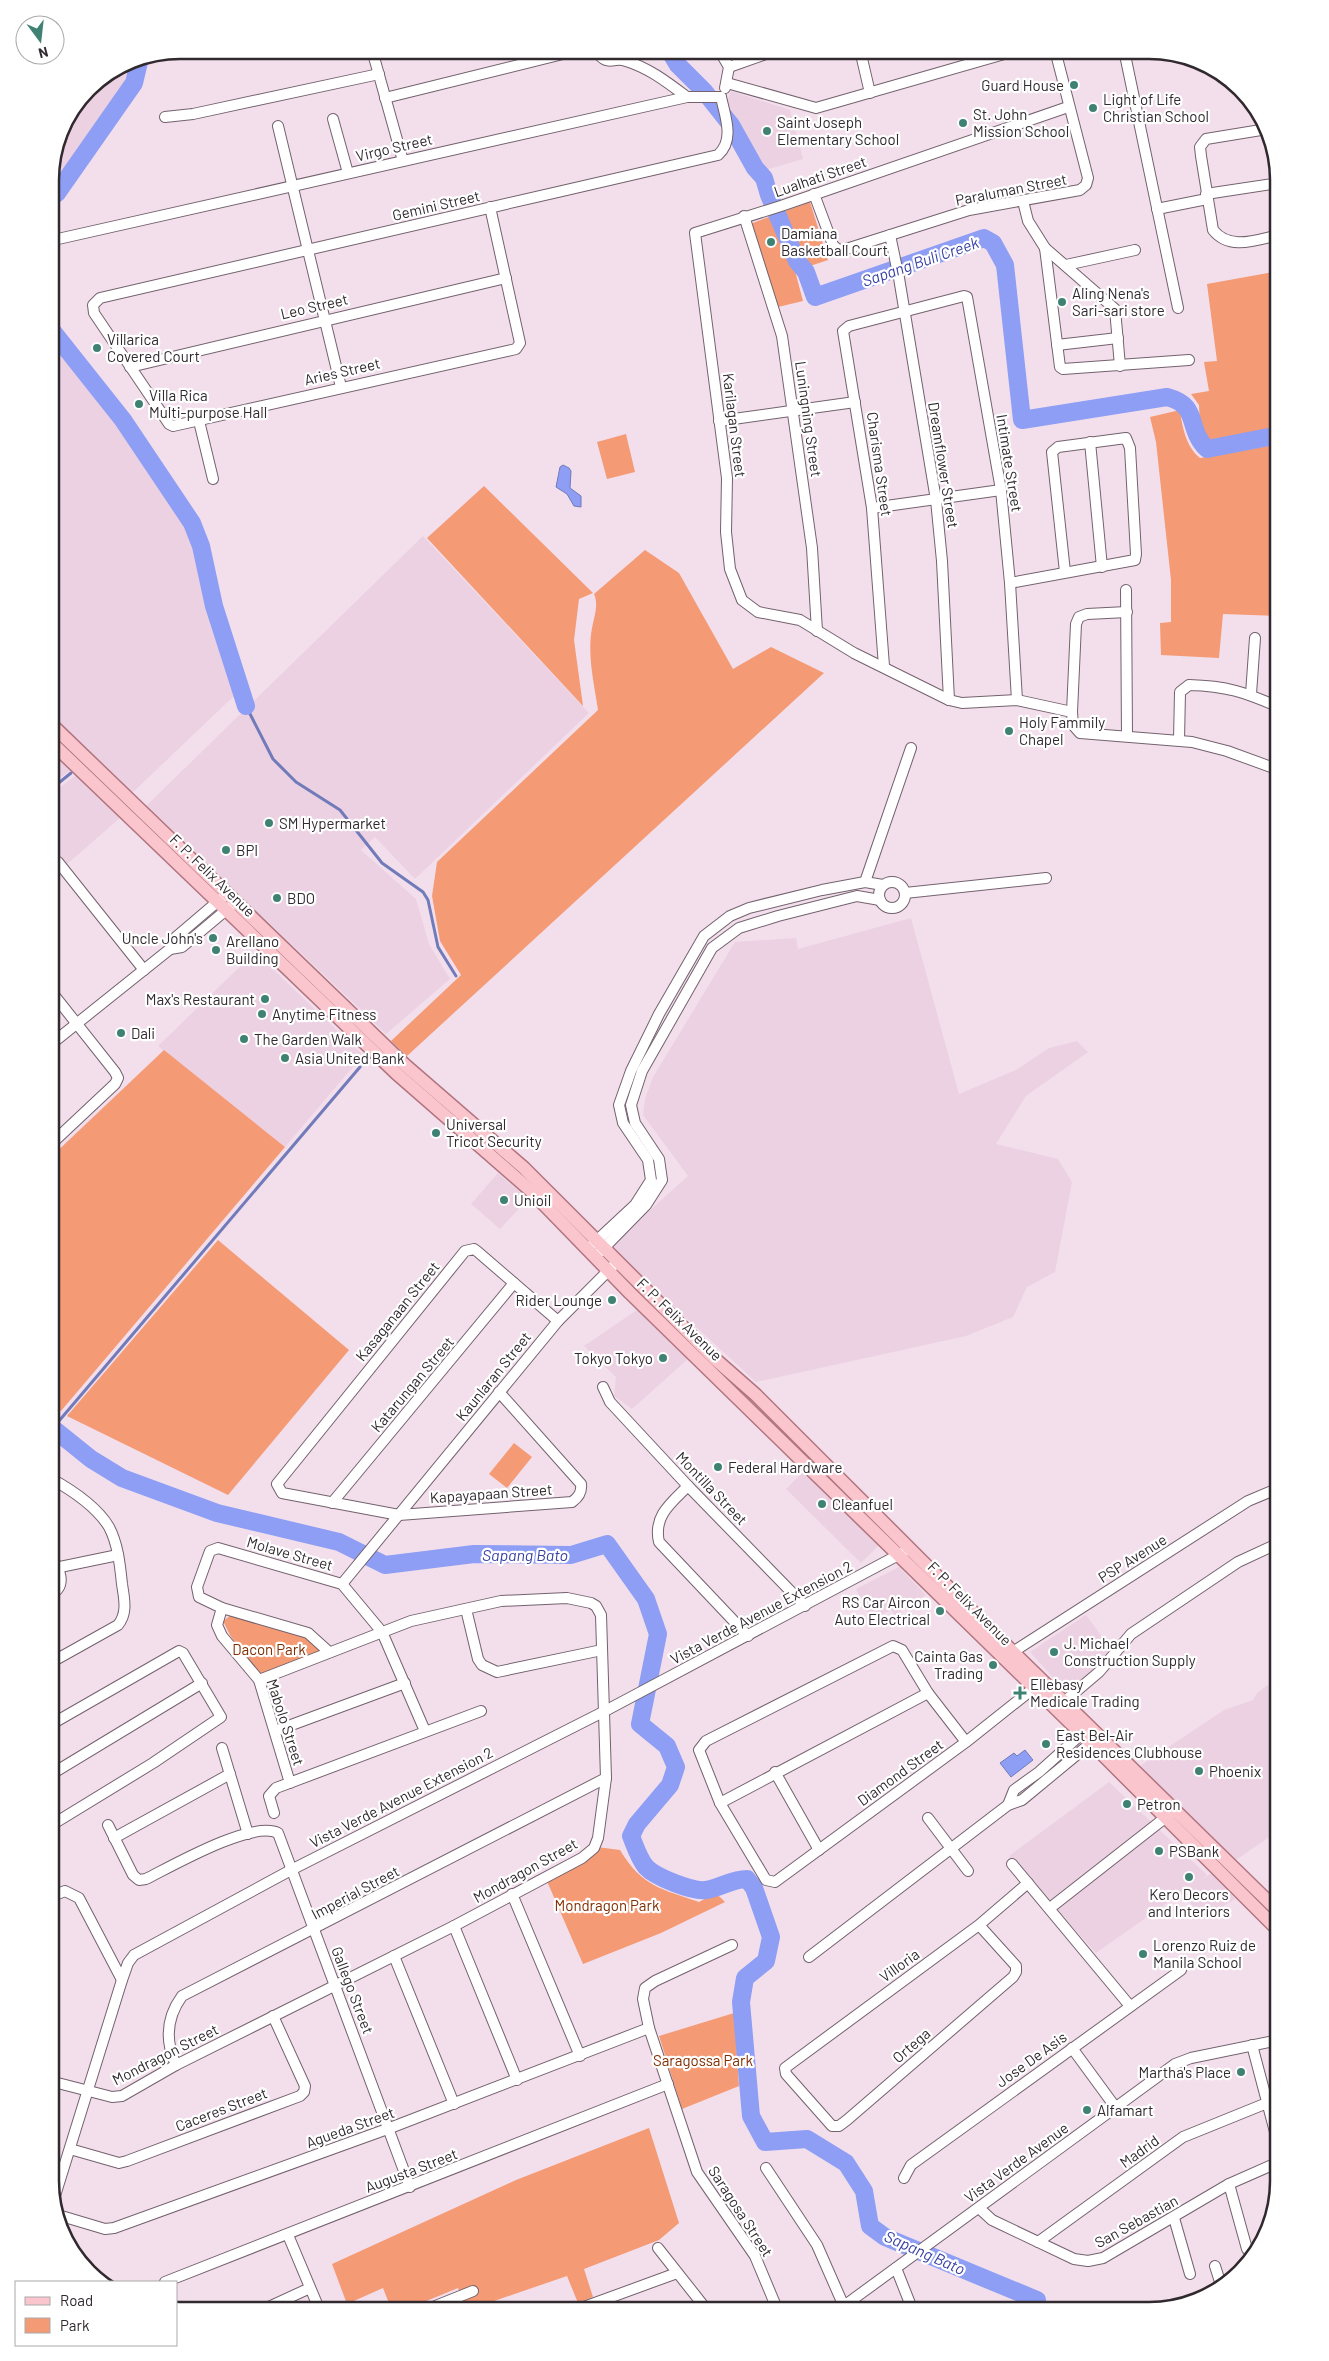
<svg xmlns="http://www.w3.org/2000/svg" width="1329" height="2361" font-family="Barlow,sans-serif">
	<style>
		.built { fill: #ecd1e3 }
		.green { fill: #f49a75 }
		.water { fill: #8d9ef4; stroke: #717bb9 }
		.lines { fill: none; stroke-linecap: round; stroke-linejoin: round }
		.stream { stroke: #717bb9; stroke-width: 3 }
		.river { stroke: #8d9ef4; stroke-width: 18 }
		.minor-casing { stroke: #73626d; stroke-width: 12 }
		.major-casing { stroke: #b1757f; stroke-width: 15 }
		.minor { stroke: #fff; stroke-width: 10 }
		.major { stroke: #fac5cc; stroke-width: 12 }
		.poi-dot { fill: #3f8273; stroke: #fff; stroke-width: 2 }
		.labels { text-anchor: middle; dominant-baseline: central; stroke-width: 4.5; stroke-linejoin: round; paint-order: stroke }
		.poi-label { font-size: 15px; fill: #30292e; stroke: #fff; text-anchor: start }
		.street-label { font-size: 15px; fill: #30292e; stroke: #fff }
		.park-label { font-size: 15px; fill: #812e00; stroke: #fff }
		.water-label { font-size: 16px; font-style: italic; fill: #3941a4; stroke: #fff }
		.rim { fill: none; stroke: #30292e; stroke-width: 2.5 }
	</style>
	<rect width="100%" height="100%" fill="#f3dfec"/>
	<g class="built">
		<polygon points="131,60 122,90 50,192 50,172 60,130 88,88"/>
		<polygon points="731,91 790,110 803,159 759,172 729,113 727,101"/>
		<polygon points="50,342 91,384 183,524 196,551 211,627 235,695 132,793 50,716"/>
		<polygon points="423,536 589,713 415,879 375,837 361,850 416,899 429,944 450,979 386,1034 146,806"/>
		<polygon points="50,750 71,770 50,785"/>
		<polygon points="76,775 121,817 66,865 50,848 50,795"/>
		<polygon points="911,918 959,1094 1016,1070 1049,1048 1077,1041 1088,1052 1026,1096 996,1144 1058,1159 1072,1182 1055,1272 1027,1287 1013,1317 966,1336 756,1382 609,1247 688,1176 643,1115 645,1099 653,1077 735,942 796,938 798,949"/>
		<polygon points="255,952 363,1055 285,1147 158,1046"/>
		<polygon points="498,1173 528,1199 500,1229 471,1204"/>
		<polygon points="637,1310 690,1357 632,1409 614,1396 616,1377 584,1346"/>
		<polygon points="806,1469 882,1542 861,1563 786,1489"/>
		<polygon points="899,1567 926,1595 895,1615 891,1610 871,1620 856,1589"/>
		<polygon points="1086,1615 1111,1649 1102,1666 1068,1694 1030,1652"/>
		<polygon points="1279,1677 1279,1830 1236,1860 1140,1766 1224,1710 1253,1700 1257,1693"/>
		<polygon points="1109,1782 1207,1875 1199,1881 1210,1874 1216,1876 1235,1899 1204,1918 1181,1893 1096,1953 1009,1856"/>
	</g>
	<g class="green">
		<polygon points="810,202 828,260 795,271 803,301 778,307 750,224"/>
		<polygon points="1279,271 1279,427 1208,440 1200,428 1199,405 1191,394 1209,391 1204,362 1217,361 1207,284"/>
		<path d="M1180 410C1182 426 1186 447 1200 458L1279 444V616L1223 614 1219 658 1161 655 1160 623 1171 622V580L1156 442 1150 417Z"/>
		<polygon points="626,434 635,472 607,479 597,442"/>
		<polygon points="484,486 593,593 579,599 574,640 583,706 427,538"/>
		<path d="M645 550 679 573 733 669 771 647 824 673 407 1056 391 1041 461 975 440 941 432 896 437 862 598 710C594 683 587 655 592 628 594 617 599 605 594 594Z"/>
		<polygon points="164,1050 285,1147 61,1411 50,1404 50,1158"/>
		<polygon points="218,1240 349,1350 228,1495 67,1416"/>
		<polygon points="514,1443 532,1457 507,1488 489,1474"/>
		<polygon points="231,1615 303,1635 323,1651 260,1678 230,1635 223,1621"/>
		<path d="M597 1847 620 1850C642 1887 662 1889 699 1902L716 1893 725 1902 661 1933 583 1964 546 1879Z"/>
		<polygon points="734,2013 739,2086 682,2109 659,2036"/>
		<polygon points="649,2128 679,2223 659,2240 584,2269 593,2297 578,2303 567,2276 465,2311 458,2288 402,2311 392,2311 383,2288 347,2304 332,2264 516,2180"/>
	</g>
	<g class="water">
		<polygon points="563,465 569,468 571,471 570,488 581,496 581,507 574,506 567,494 556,487 560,467"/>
		<polygon points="1025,1750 1033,1760 1011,1777 1000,1763 1014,1753 1017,1756"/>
	</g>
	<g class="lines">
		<g class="stream">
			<polyline points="246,706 273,759 296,782 340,810 382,863 423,892 428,900 438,947 456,976"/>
			<polyline points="50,790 71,773"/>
			<polyline points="53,1428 360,1067"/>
		</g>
		<g class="river">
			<path d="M669 50 678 65 704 91 731 125 755 168 764 178 769 195 797 261 806 272 815 297 984 238 993 243 1005 265 1022 420 1167 397C1201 406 1185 427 1207 449L1279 435"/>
			<polyline points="50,199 57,193 134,83 140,58"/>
			<polyline points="50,328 123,420 192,523 201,546 214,606 246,706"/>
			<path d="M50 1426 91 1459 122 1478 217 1513 339 1542 385 1565 474 1554 571 1555 607 1544 646 1599 658 1634 640 1724 667 1746 676 1767 670 1785 637 1824 631 1836C635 1846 639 1859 646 1867 655 1877 693 1892 706 1890 720 1888 732 1879 747 1879L754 1888 771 1937 766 1961 745 1978 741 2002 751 2116 765 2142 807 2139 846 2163 864 2191 870 2226 885 2237 1037 2300V2311"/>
		</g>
		<g class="minor-casing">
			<g id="minor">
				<polyline points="372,50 403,161"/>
				<path d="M595 50C609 69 612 56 626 61 649 68 667 82 687 97"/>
				<polyline points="617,50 623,59"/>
				<polyline points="719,50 729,67 725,88"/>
				<polyline points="860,50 870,93"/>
				<polyline points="1124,50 1178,308"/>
				<polyline points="729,67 777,50"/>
				<polyline points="727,83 816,108 1018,50"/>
				<polyline points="385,98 579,50 596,50"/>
				<polyline points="1068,107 781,206 695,233 727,478 726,532 730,569 742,600 758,612 800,620 854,653 949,700 962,703 1017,700 1072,712 1073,725 1080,733 1192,742 1227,751 1279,770"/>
				<polyline points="165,117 193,114 379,74"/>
				<polyline points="333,119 348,173"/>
				<polyline points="278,126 341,387"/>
				<path d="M1267 129 1206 139 1200 147 1201 156 1213 230C1230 251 1256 240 1279 235"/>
				<polyline points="814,194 833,245 837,249 843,250 969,210 1080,190 1086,185 1088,178 1055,50"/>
				<polyline points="1206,194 1279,183"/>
				<polyline points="1023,201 1028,221 1045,248 1115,309 1120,366"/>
				<path d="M490 207 520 343 516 349 173 426 169 424 94 313 93 305 100 298C307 251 512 202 718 155 735 140 725 116 721 97"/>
				<polyline points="1157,209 1207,199"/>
				<polyline points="744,216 782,336 812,548 817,631"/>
				<polyline points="890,235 899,278 936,500 942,561 949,700"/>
				<polyline points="58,239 687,97 721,97"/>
				<polyline points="1045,248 1060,367 1063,369 1189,360"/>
				<polyline points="1066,265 1135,250"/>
				<polyline points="1057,345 1118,338"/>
				<polyline points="130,367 506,278"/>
				<polyline points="199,421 213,479"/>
				<polyline points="719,421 855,402"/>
				<polyline points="1090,442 1102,567"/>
				<polyline points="872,508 1001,490"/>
				<polyline points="1010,583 1135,560 1136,554 1130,448 1126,438 1058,447 1052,452 1065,572"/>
				<polyline points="1126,590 1127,736"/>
				<polyline points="884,666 872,508 843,331 849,326 964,296 967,297 1001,490 1010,583 1017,700"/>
				<polyline points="1251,694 1255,638"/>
				<polyline points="1072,712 1076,624 1079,617 1087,614 1127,612"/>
				<path d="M1179 740 1180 692 1189 685C1227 686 1244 692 1279 707"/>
				<polyline points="50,861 58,862 144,970"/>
				<polyline points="865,882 911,748"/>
				<circle cx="892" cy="895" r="13"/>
				<polyline points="905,893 1046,878"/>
				<polyline points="170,949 182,947 231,906"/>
				<polyline points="50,1045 170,949 176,937 223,897"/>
				<polyline points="50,1145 115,1084 118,1078 115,1072 50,990"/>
				<polyline points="592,1245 635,1205 651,1180 648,1160 623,1123 619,1105 631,1071 659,1014 704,936 730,916 749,908 822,890 865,882 883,885"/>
				<polyline points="600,1252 646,1205 662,1180 659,1159 635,1123 631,1105 642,1071 712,948 739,928 778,916 857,896 880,900"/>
				<polyline points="603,1387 610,1402 688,1486 805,1606"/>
				<path d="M499 1392 581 1484C582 1492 579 1497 572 1502L399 1515 282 1493 277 1484 465 1251 474 1249 478 1252 558 1321"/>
				<path d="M688 1486C671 1503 653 1516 659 1542L748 1636"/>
				<polyline points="332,1503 514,1283"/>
				<polyline points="60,1567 118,1555"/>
				<polyline points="342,1584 558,1321 614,1265"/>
				<path d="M50 1595C68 1586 60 1568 50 1556"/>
				<polyline points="222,1608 217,1625 222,1636 259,1680 290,1783"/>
				<polyline points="466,1609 478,1659 482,1665 497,1672 602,1650"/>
				<polyline points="329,1652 308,1633 222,1608 199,1597 197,1587 210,1551 218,1548 342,1584 382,1632 425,1731"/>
				<polyline points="1008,1655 1248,1501 1279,1488"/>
				<path d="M50 1663 118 1625C128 1613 124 1598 122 1584 120 1565 118 1544 109 1527 97 1507 70 1489 50 1478"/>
				<polyline points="1059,1706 1099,1672 1131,1634 1238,1562 1279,1543"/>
				<polyline points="275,1731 405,1683"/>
				<polyline points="966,1742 928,1693 902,1650 893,1646 706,1741 699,1750 720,1803 766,1880 775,1882 966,1742 1039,1684"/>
				<polyline points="222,1748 248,1834"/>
				<polyline points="775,1772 819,1850"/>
				<polyline points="50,1775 202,1683"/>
				<polyline points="720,1803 928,1693"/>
				<polyline points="1008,1805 1014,1790 1039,1772 1087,1729"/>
				<polyline points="274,1813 269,1796 276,1788 481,1711"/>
				<polyline points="928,1818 968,1871"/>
				<path d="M108 1825 133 1875 139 1880 146 1879C172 1866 252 1820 278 1833L410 2187"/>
				<polyline points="50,1826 153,1763 221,1717 183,1653 179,1651 50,1725"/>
				<polyline points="114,1838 230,1774"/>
				<polyline points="1012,1864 1130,2006"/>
				<polyline points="512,1894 580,2056"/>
				<polyline points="50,1897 65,1891 79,1898 122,1980"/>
				<polyline points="1050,1908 1170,1814"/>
				<polyline points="979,1925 1016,1966 1016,1972 1013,1977 847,2120 839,2126 832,2126 786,2074 785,2068 979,1925 1028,1883"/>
				<polyline points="454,1926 517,2080"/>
				<polyline points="732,1945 655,1981 645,1988 643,1999 649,2028 697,2172 755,2256 778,2311"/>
				<polyline points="394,1956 454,2104"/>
				<polyline points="809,1957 1008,1805 1022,1800 1091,1743"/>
				<polyline points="1252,2045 1279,2147"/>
				<polyline points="1072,2048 1116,2108"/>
				<path d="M176 2065C165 2041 166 2018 182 1996L606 1778"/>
				<polyline points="50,2081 112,2097 122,2096 176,2065 454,1926 582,1858 594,1848 598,1838 606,1778 601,1615 596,1606 591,1603 567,1598 501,1601 411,1621 259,1680"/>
				<polyline points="70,2149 119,2163 127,2161 300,2096 304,2092 305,2086 273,2016"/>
				<polyline points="766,2168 817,2245 846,2311"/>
				<polyline points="904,2178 911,2165 1181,1970"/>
				<polyline points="1229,2184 1247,2249"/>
				<polyline points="54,2199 122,1980 128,1963 134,1955 291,1870 605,1711 904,1552"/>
				<polyline points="979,2208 992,2220 1074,2259 1088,2261 1103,2258 1229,2184 1279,2162"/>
				<polyline points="58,2215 105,2229 114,2228 390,2128 649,2028"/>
				<polyline points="1174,2218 1190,2274"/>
				<polyline points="288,2235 320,2311"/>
				<polyline points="1038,2242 1183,2137 1267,2103"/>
				<polyline points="658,2248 703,2305 705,2311"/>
				<polyline points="1215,2266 1221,2285"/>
				<polyline points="896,2268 913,2311"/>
				<polyline points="165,2282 668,2084"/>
				<polyline points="1078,2308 1079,2311"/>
				<polyline points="260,2311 310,2288"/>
				<polyline points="423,2311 473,2291"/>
				<polyline points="573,2311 677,2273"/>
				<polyline points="837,2311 1175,2064 1191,2058 1279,2040"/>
			</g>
		</g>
		<g class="major-casing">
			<g id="major">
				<polyline points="50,723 405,1065 524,1168 715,1359 756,1395 1013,1652 1279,1912"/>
				<polyline points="50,741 396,1073 530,1190 630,1293 1091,1743 1279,1931"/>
			</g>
		</g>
		<use href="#minor" class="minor"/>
		<use href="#major" class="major"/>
	</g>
	<g class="poi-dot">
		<circle cx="1074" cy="85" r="5"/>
		<circle cx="1093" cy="108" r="5"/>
		<circle cx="963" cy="123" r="5"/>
		<circle cx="767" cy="131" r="5"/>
		<circle cx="771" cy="242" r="5"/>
		<circle cx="1062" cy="302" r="5"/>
		<circle cx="97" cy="348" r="5"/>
		<circle cx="139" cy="404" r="5"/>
		<circle cx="1009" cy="731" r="5"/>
		<circle cx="269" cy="823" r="5"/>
		<circle cx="226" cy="850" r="5"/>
		<circle cx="277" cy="898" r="5"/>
		<circle cx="213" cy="938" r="5"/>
		<circle cx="216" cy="950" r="5"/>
		<circle cx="265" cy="999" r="5"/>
		<circle cx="262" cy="1014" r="5"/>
		<circle cx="121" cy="1033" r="5"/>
		<circle cx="244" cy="1039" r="5"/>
		<circle cx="285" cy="1058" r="5"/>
		<circle cx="436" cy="1133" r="5"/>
		<circle cx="504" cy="1200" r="5"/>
		<circle cx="612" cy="1300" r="5"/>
		<circle cx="663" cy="1358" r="5"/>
		<circle cx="718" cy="1467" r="5"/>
		<circle cx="822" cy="1504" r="5"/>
		<circle cx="940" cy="1611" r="5"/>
		<circle cx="1054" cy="1652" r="5"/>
		<circle cx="993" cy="1665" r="5"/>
		<path d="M1017.5 1685.5h5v5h5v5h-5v5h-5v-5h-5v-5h5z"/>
		<circle cx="1046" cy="1744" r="5"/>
		<circle cx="1199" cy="1771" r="5"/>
		<circle cx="1127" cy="1804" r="5"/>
		<circle cx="1159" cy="1851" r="5"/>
		<circle cx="1189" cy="1877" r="5"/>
		<circle cx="1143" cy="1954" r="5"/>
		<circle cx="1241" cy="2072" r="5"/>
		<circle cx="1087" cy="2110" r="5"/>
	</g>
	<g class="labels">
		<g class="poi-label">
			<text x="1064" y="85" text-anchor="end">Guard House</text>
			<text x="1103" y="99">Light of Life<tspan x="1103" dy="17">Christian School</tspan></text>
			<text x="973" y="114">St. John<tspan x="973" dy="17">Mission School</tspan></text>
			<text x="777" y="122">Saint Joseph<tspan x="777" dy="17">Elementary School</tspan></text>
			<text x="781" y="233">Damiana<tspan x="781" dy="17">Basketball Court</tspan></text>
			<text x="1072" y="293">Aling Nena's<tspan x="1072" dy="17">Sari-sari store</tspan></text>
			<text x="107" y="339">Villarica<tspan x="107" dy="17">Covered Court</tspan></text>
			<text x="149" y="395">Villa Rica<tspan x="149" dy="17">Multi-purpose Hall</tspan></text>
			<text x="1019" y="722">Holy Fammily<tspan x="1019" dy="17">Chapel</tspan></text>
			<text x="279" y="823">SM Hypermarket</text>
			<text x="236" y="850">BPI</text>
			<text x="287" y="898">BDO</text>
			<text x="203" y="938" text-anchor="end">Uncle John's</text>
			<text x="226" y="941">Arellano<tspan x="226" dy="17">Building</tspan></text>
			<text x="255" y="999" text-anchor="end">Max's Restaurant</text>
			<text x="272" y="1014">Anytime Fitness</text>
			<text x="131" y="1033">Dali</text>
			<text x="254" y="1039">The Garden Walk</text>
			<text x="295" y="1058">Asia United Bank</text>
			<text x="446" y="1124">Universal<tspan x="446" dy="17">Tricot Security</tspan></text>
			<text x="514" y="1200">Unioil</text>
			<text x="602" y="1300" text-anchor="end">Rider Lounge</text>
			<text x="653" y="1358" text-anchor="end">Tokyo Tokyo</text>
			<text x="728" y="1467">Federal Hardware</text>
			<text x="832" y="1504">Cleanfuel</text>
			<text x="930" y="1602" text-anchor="end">RS Car Aircon<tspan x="930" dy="17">Auto Electrical</tspan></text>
			<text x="1064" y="1643">J. Michael<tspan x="1064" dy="17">Construction Supply</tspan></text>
			<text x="983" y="1656" text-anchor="end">Cainta Gas<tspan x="983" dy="17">Trading</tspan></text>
			<text x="1030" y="1684">Ellebasy<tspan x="1030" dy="17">Medicale Trading</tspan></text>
			<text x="1056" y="1735">East Bel-Air<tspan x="1056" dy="17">Residences Clubhouse</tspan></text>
			<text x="1209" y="1771">Phoenix</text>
			<text x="1137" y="1804">Petron</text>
			<text x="1169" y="1851">PSBank</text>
			<text x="1189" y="1894" text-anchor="middle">Kero Decors<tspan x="1189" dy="17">and Interiors</tspan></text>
			<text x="1153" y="1945">Lorenzo Ruiz de<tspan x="1153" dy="17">Manila School</tspan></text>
			<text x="1231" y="2072" text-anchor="end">Martha's Place</text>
			<text x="1097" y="2110">Alfamart</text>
		</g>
		<g class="street-label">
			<text transform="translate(394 147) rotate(-13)">Virgo Street</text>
			<text transform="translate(820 176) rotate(-19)">Lualhati Street</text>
			<text transform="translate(1011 189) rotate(-11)">Paraluman Street</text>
			<text transform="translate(436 205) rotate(-13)">Gemini Street</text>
			<text transform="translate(314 306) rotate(-13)">Leo Street</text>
			<text transform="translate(342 371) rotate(-13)">Aries Street</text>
			<text transform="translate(809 419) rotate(82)">Luningning Street</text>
			<text transform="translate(735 425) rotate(83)">Karilagan Street</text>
			<text transform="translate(1010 463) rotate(81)">Intimate Street</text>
			<text transform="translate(880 464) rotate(82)">Charisma Street</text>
			<text transform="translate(944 465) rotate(81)">Dreamflower Street</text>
			<text transform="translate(213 875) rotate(44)">F. P. Felix Avenue</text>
			<text transform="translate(397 1311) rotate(-51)">Kasaganaan Street</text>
			<text transform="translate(680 1319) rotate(44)">F. P. Felix Avenue</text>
			<text transform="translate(493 1376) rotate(-51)">Kaunlaran Street</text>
			<text transform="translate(412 1384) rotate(-50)">Katarungan Street</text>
			<text transform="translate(712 1488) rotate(46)">Montilla Street</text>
			<text transform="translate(491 1493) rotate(-4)">Kapayapaan Street</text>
			<text transform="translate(290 1553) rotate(16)">Molave Street</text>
			<text transform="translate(1132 1558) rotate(-32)">PSP Avenue</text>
			<text transform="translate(970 1603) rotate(45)">F. P. Felix Avenue</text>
			<text transform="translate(761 1612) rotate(-28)">Vista Verde Avenue Extension 2</text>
			<text transform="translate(286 1722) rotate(72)">Mabolo Street</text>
			<text transform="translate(900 1772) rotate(-36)">Diamond Street</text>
			<text transform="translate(401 1797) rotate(-27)">Vista Verde Avenue Extension 2</text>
			<text transform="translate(525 1870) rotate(-29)">Mondragon Street</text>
			<text transform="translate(355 1892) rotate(-28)">Imperial Street</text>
			<text transform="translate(899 1965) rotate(-36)">Villoria</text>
			<text transform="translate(353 1990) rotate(69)">Gallego Street</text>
			<text transform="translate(911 2045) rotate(-41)">Ortega</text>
			<text transform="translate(165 2054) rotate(-27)">Mondragon Street</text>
			<text transform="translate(1031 2059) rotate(-36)">Jose De Asis</text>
			<text transform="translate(221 2109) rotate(-21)">Caceres Street</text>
			<text transform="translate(350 2127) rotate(-20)">Agueda Street</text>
			<text transform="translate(1139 2151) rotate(-36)">Madrid</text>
			<text transform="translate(1016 2162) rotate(-36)">Vista Verde Avenue</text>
			<text transform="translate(411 2170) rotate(-21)">Augusta Street</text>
			<text transform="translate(741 2211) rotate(57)">Saragosa Street</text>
			<text transform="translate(1136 2221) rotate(-29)">San Sebastian</text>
		</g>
		<g class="park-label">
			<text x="269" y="1649">Dacon Park</text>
			<text x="607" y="1905">Mondragon Park</text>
			<text x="703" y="2060">Saragossa Park</text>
		</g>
		<g class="water-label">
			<text transform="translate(920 261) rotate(-19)">Sapang Buli Creek</text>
			<text x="525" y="1554">Sapang Bato</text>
			<text transform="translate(925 2252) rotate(24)">Sapang Bato</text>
		</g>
	</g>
	<path d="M0 0H1329V2361H0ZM180 59H1149A121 121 0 0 1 1270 180V2181A121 121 0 0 1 1149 2302H180A121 121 0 0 1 59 2181V180A121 121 0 0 1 180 59Z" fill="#fff" fill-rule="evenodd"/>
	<path class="rim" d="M180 59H1149A121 121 0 0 1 1270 180V2181A121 121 0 0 1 1149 2302H180A121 121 0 0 1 59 2181V180A121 121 0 0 1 180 59Z"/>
	<rect x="15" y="2281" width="162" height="65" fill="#ffffff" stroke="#aca9ab"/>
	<rect x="25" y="2297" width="25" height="8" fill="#fac5cc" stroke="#aca9ab"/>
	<text x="60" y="2306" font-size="15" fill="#30292e">Road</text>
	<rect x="25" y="2318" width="25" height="15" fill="#f49a75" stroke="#aca9ab"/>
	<text x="60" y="2331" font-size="15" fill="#30292e">Park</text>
	<g transform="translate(40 40) rotate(165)"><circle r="24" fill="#ffffff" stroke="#aca9ab"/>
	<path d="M0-4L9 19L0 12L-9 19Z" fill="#3f8273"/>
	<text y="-8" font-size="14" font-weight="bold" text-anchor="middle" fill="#30292e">N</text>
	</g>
</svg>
